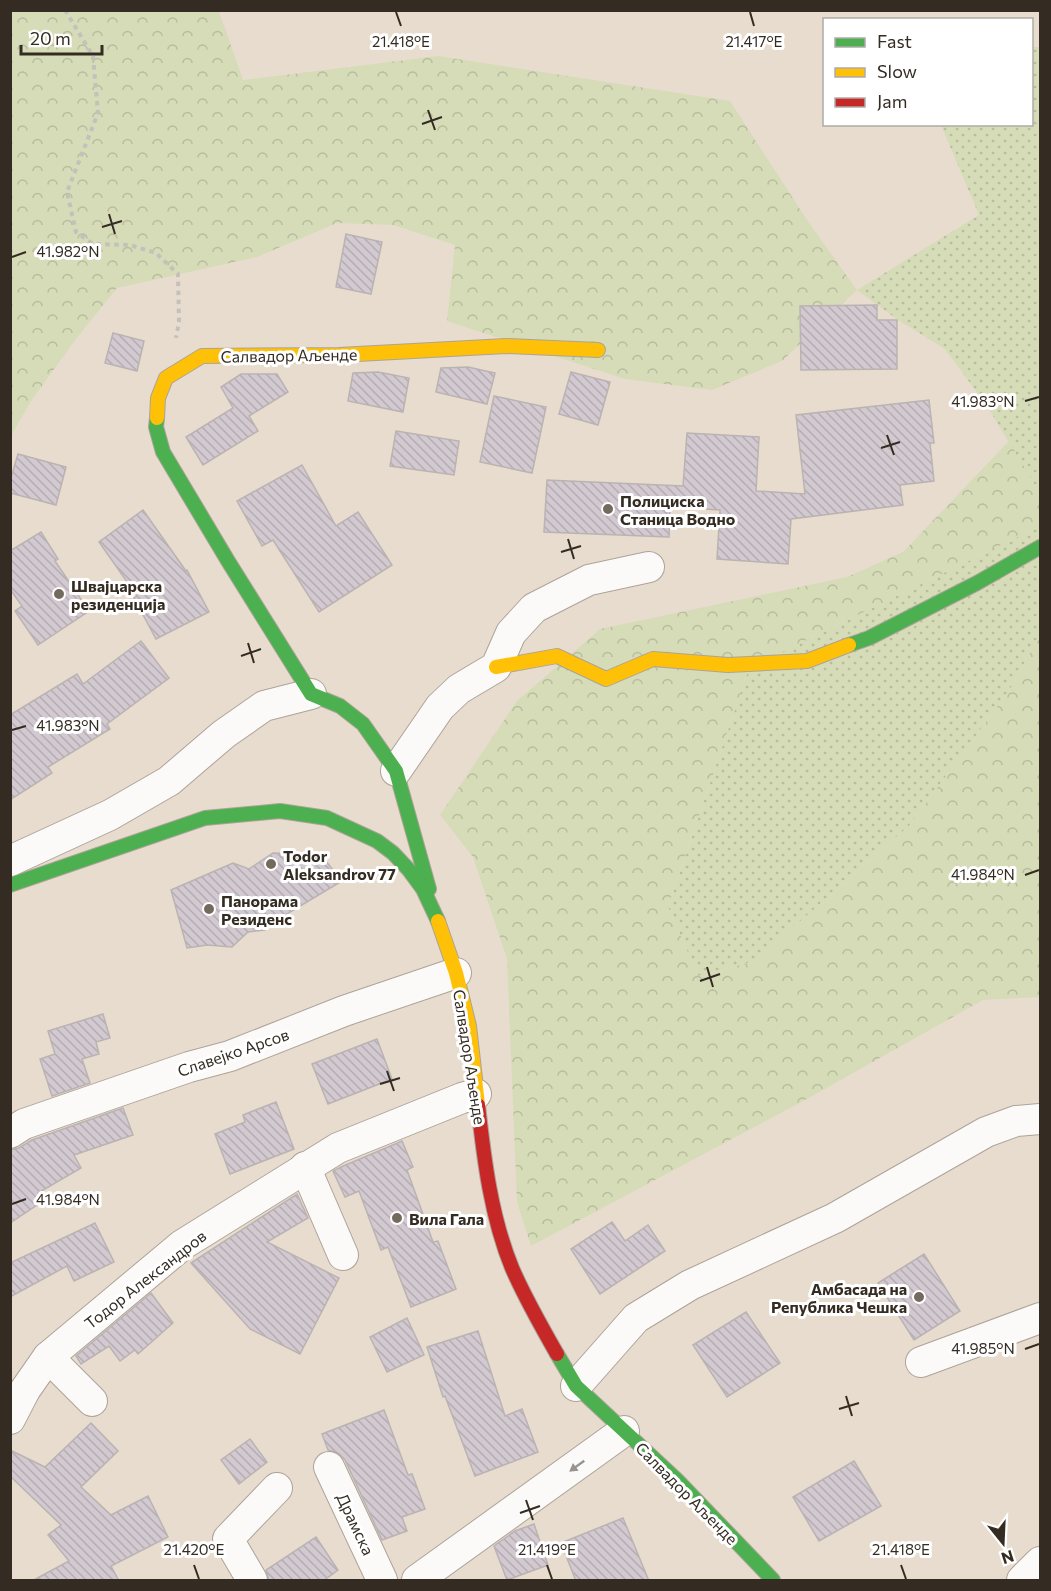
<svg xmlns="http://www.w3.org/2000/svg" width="1051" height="1591" font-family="Commissioner,sans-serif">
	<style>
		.grass { fill: url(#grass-dots) }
		.forest { fill: url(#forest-crowns) }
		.building { fill: url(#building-back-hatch); stroke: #bab3b2; stroke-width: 1.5 }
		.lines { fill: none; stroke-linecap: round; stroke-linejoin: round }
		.street-casing { stroke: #ada399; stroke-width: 32 }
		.fast-casing { stroke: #ada399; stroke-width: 16 }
		.slow-casing { stroke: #ada399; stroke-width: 16 }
		.jam-casing { stroke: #ada399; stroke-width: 16 }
		.path { stroke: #c4c0bc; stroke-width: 4; stroke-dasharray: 4.5 4.5; stroke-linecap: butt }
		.street { stroke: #fcfaf8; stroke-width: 30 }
		.fast { stroke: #4caf50; stroke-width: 14 }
		.slow { stroke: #ffc107; stroke-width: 14 }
		.jam { stroke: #c62828; stroke-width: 14 }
		.oneway { fill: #98938d }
		.ticks { fill: none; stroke: #342c22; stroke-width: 2 }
		.poi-dot { fill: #736a5e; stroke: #fff; stroke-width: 2 }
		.labels { text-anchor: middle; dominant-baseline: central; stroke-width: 6; stroke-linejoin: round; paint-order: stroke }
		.street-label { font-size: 16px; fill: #342c22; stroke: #fff }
		.poi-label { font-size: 16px; font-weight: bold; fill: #342c22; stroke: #fff; text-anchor: start }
		.ticks-label { font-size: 15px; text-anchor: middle; fill: #342c22; stroke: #fff; stroke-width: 6; stroke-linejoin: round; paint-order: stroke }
	</style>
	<defs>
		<pattern id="grass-dots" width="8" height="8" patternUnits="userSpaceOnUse" patternTransform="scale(1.5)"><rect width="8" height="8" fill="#d5dcb7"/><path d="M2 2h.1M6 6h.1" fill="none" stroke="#b7bd9d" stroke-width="1.8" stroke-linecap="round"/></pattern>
		<pattern id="forest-crowns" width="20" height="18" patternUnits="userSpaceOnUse" patternTransform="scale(1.5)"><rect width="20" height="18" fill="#d5dcb7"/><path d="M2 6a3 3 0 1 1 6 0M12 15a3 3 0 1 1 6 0" fill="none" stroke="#b7bd9d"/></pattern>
		<pattern id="building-back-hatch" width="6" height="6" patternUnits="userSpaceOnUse" patternTransform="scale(1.5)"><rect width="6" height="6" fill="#d3c9d1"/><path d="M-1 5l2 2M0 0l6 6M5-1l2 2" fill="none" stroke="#b6adb3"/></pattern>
	</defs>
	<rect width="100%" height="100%" fill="#e8dcce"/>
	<g class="grass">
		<polygon points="1032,47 1040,47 1040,494 987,406 945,349 898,320 857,290 979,215 941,125 1032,124"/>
		<polygon points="1040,526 1040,634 1009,691 909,826 755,961 698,976 668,907 749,668"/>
	</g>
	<g class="forest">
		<polygon points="11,11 219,11 243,80 438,56 730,101 809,223 857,290 782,361 712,390 625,379 447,321 455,245 393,225 337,223 257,257 117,288 76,339 31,401 11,436"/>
		<polygon points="1009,441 1040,494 1040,526 749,668 668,907 698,976 755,961 909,826 1009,691 1040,634 1040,997 983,1000 807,1099 531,1246 517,1202 507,959 473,857 440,815 517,701 600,629 847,577 903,552"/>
	</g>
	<g class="building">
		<polygon points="346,234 382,242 371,294 336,287"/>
		<polygon points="877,305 877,320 897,320 897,369 801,370 800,306"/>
		<polygon points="113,333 144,341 137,371 105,363"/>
		<polygon points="468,367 495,373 487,404 436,392 441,368"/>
		<polygon points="378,372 409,378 403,412 348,401 353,373"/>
		<polygon points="571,372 610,382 598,425 559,414"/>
		<polygon points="241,374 277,374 288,392 249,416 258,431 203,465 186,437 233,408 221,387"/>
		<polygon points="494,396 546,407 532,473 480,462"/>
		<polygon points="929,400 934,443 930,443 934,481 900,485 903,505 791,519 788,564 717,559 720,510 670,507 669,537 544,532 547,480 683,486 687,433 759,437 756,491 805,494 796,415"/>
		<polygon points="396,431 459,441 454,475 390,466"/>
		<polygon points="18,454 66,467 56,505 10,493 10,481"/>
		<polygon points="302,465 336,526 358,512 392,565 319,612 273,540 262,546 237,501"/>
		<polygon points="143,510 186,571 187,570 209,612 156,639 134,598 137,596 99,542"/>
		<polygon points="41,532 58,559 55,561 89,611 38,645 15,611 22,606 10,589 10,551"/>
		<polygon points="141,641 169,678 107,724 110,729 48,767 52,773 10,800 10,715 77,674 83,684"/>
		<polygon points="273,853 301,854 325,860 342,881 280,918 265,930 248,932 232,947 207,945 187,948 171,890 233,863 249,869"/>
		<polygon points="103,1014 110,1038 96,1042 99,1054 82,1059 90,1083 52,1096 40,1059 55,1054 48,1031"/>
		<polygon points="377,1039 392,1079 328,1104 312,1064"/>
		<polygon points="276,1102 294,1149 230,1174 215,1134 245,1122 243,1115"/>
		<polygon points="123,1108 133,1135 74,1155 81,1168 38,1193 43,1201 10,1223 10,1150 19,1148 32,1140"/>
		<polygon points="402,1141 413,1167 407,1170 433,1242 438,1241 456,1289 411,1307 388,1247 381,1250 359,1191 345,1197 333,1171 341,1167"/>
		<polygon points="297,1194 308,1218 267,1242 339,1278 300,1354 250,1329 191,1263"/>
		<polygon points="612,1222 625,1241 648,1225 665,1251 600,1294 571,1249"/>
		<polygon points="95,1223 114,1262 74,1281 67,1266 10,1297 10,1263"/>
		<polygon points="924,1254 960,1311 914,1340 878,1283"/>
		<polygon points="151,1293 173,1323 138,1354 135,1350 120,1361 109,1346 81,1364 76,1356"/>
		<polygon points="746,1312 780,1363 727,1397 693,1345"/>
		<polygon points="407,1318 424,1355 387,1372 370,1337"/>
		<polygon points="478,1331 505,1416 522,1409 538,1452 475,1476 445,1396 443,1397 427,1347"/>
		<polygon points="384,1410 408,1475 412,1474 425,1509 402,1517 407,1531 382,1540 345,1460 338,1453 328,1450 322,1434"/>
		<polygon points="91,1423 118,1451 81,1487 111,1515 148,1496 168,1537 111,1566 119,1581 32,1581 69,1561 48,1535 61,1525 10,1476 10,1450 45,1467"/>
		<polygon points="250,1439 267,1462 239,1484 221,1460"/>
		<polygon points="854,1461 881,1506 819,1541 793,1497"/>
		<polygon points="623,1518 649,1581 576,1581 561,1543"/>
		<polygon points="534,1524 548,1565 507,1580 494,1546 515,1531"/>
		<polygon points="316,1537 338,1570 323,1581 269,1581 266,1570"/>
	</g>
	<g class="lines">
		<g class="street-casing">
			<g id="street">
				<polyline points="396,771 440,707 459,689 496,667 511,633 534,608 589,580 649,567"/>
				<polyline points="10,861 110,815 169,781 224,734 264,706 311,694"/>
				<polyline points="10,1133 24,1124 189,1067 230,1056 344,1011 456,973"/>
				<polyline points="305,1167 343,1255"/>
				<polyline points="48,1357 92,1401"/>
				<polyline points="921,1362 1040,1318"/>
				<polyline points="576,1386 636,1318 690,1285 835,1218 986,1132 1016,1121 1040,1119"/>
				<polyline points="10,1419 25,1390 48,1357 182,1245 338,1148 462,1098 476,1094"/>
				<polyline points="329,1467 382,1580"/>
				<polyline points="252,1580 228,1539 277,1488"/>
				<polyline points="417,1580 624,1431"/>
				<polyline points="1022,1580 1040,1562"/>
			</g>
		</g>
		<g class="fast-casing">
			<g id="fast">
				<polyline points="157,418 156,427 163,452 228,561 311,694 340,706 363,724 396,771 429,889"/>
				<polyline points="849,645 869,638 977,583 1040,547"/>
				<polyline points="10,885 205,818 280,811 327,818 377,841 393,853 409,870 423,889 438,921"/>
				<polyline points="557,1354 576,1386 677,1480 773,1580"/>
			</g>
		</g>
		<g class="slow-casing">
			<g id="slow">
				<polyline points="157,418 158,398 166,378 202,356 339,355 506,346 598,350"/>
				<polyline points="496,667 557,656 606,679 653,659 728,665 807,661 849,645"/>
				<polyline points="438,921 456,973 469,1026 478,1105"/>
			</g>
		</g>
		<g class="jam-casing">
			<path id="jam" d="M478 1105C484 1159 491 1217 512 1268 525 1298 541 1326 557 1354"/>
		</g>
		<polyline class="path" points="65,10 93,56 98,113 67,192 76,232 93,244 130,245 156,253 178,274 179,322 176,338"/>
		<use href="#street" class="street"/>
		<use href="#fast" class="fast"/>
		<use href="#slow" class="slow"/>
		<use href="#jam" class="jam"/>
	</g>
	<defs><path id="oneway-solid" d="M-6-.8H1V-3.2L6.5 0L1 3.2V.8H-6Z" transform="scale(1.5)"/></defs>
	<use class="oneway" href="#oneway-solid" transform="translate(577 1466) rotate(144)"/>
	<path class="ticks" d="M396 12 401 26M750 12 754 26M428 110 435 130M422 124 442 117M109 214 115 234M102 227 122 221M12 257 26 252M1025 401 1039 397M887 435 894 455M881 448 900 442M568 539 574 559M561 552 581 546M248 643 254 663M241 656 261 649M12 730 26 726M1025 875 1039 870M707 967 713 987M700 981 720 974M387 1071 394 1091M380 1084 400 1078M12 1204 26 1199M1025 1349 1039 1344M846 1396 852 1416M839 1409 859 1403M526 1500 533 1520M520 1513 540 1506M194 1565 199 1579M547 1565 552 1579M901 1565 906 1579"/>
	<g class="poi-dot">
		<circle cx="608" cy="509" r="6"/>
		<circle cx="59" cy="594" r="6"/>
		<circle cx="271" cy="864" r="6"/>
		<circle cx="209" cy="909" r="6"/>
		<circle cx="397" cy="1218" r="6"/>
		<circle cx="919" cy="1297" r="6"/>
	</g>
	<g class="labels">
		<g class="street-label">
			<text transform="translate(289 355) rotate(-1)">Салвадор Аљенде</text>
			<text transform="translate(233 1052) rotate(-19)">Славејко Арсов</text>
			<text transform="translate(470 1057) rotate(81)">Салвадор Аљенде</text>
			<text transform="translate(145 1279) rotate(-38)">Тодор Александров</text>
			<text transform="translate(687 1493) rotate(45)">Салвадор Аљенде</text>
			<text transform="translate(356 1524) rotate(65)">Драмска</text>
		</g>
		<g class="poi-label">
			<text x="620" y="500">Полициска<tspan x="620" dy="18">Станица Водно</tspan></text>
			<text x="71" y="585">Швајцарска<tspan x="71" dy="18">резиденција</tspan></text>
			<text x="283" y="855">Todor<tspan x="283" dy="18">Aleksandrov 77</tspan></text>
			<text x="221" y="900">Панорама<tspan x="221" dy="18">Резиденс</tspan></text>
			<text x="409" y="1218">Вила Гала</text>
			<text x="907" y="1288" text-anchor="end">Амбасада на<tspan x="907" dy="18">Република Чешка</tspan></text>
		</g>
	</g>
	<g class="ticks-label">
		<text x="401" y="47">21.418°E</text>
		<text x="754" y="47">21.417°E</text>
		<text x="68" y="257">41.982°N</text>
		<text x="983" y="407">41.983°N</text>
		<text x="68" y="731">41.983°N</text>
		<text x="983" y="880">41.984°N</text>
		<text x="68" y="1205">41.984°N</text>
		<text x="983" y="1354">41.985°N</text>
		<text x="194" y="1555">21.420°E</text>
		<text x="547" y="1555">21.419°E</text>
		<text x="901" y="1555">21.418°E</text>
	</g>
	<rect width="1051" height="1591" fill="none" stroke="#342c22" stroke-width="24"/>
	<rect x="823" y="18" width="210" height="108" fill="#ffffff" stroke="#aeaba7" stroke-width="1.5"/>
	<rect x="835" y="38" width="30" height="9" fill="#4caf50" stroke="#aeaba7" stroke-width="1.5"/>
	<text x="877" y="48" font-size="18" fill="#342c22">Fast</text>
	<rect x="835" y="68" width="30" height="9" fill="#ffc107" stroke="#aeaba7" stroke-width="1.5"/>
	<text x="877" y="78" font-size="18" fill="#342c22">Slow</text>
	<rect x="835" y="98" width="30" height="9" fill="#c62828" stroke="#aeaba7" stroke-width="1.5"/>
	<text x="877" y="108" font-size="18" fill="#342c22">Jam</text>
	<g transform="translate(1003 1543) rotate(162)" stroke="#ffffff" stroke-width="4.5" paint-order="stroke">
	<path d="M0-4.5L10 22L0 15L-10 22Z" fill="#342c22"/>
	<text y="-9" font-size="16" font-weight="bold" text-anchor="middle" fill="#342c22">N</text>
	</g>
	<path d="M21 45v9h81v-9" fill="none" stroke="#342c22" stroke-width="3"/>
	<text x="30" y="45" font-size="18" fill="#342c22" stroke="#ffffff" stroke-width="4.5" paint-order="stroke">20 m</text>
</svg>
